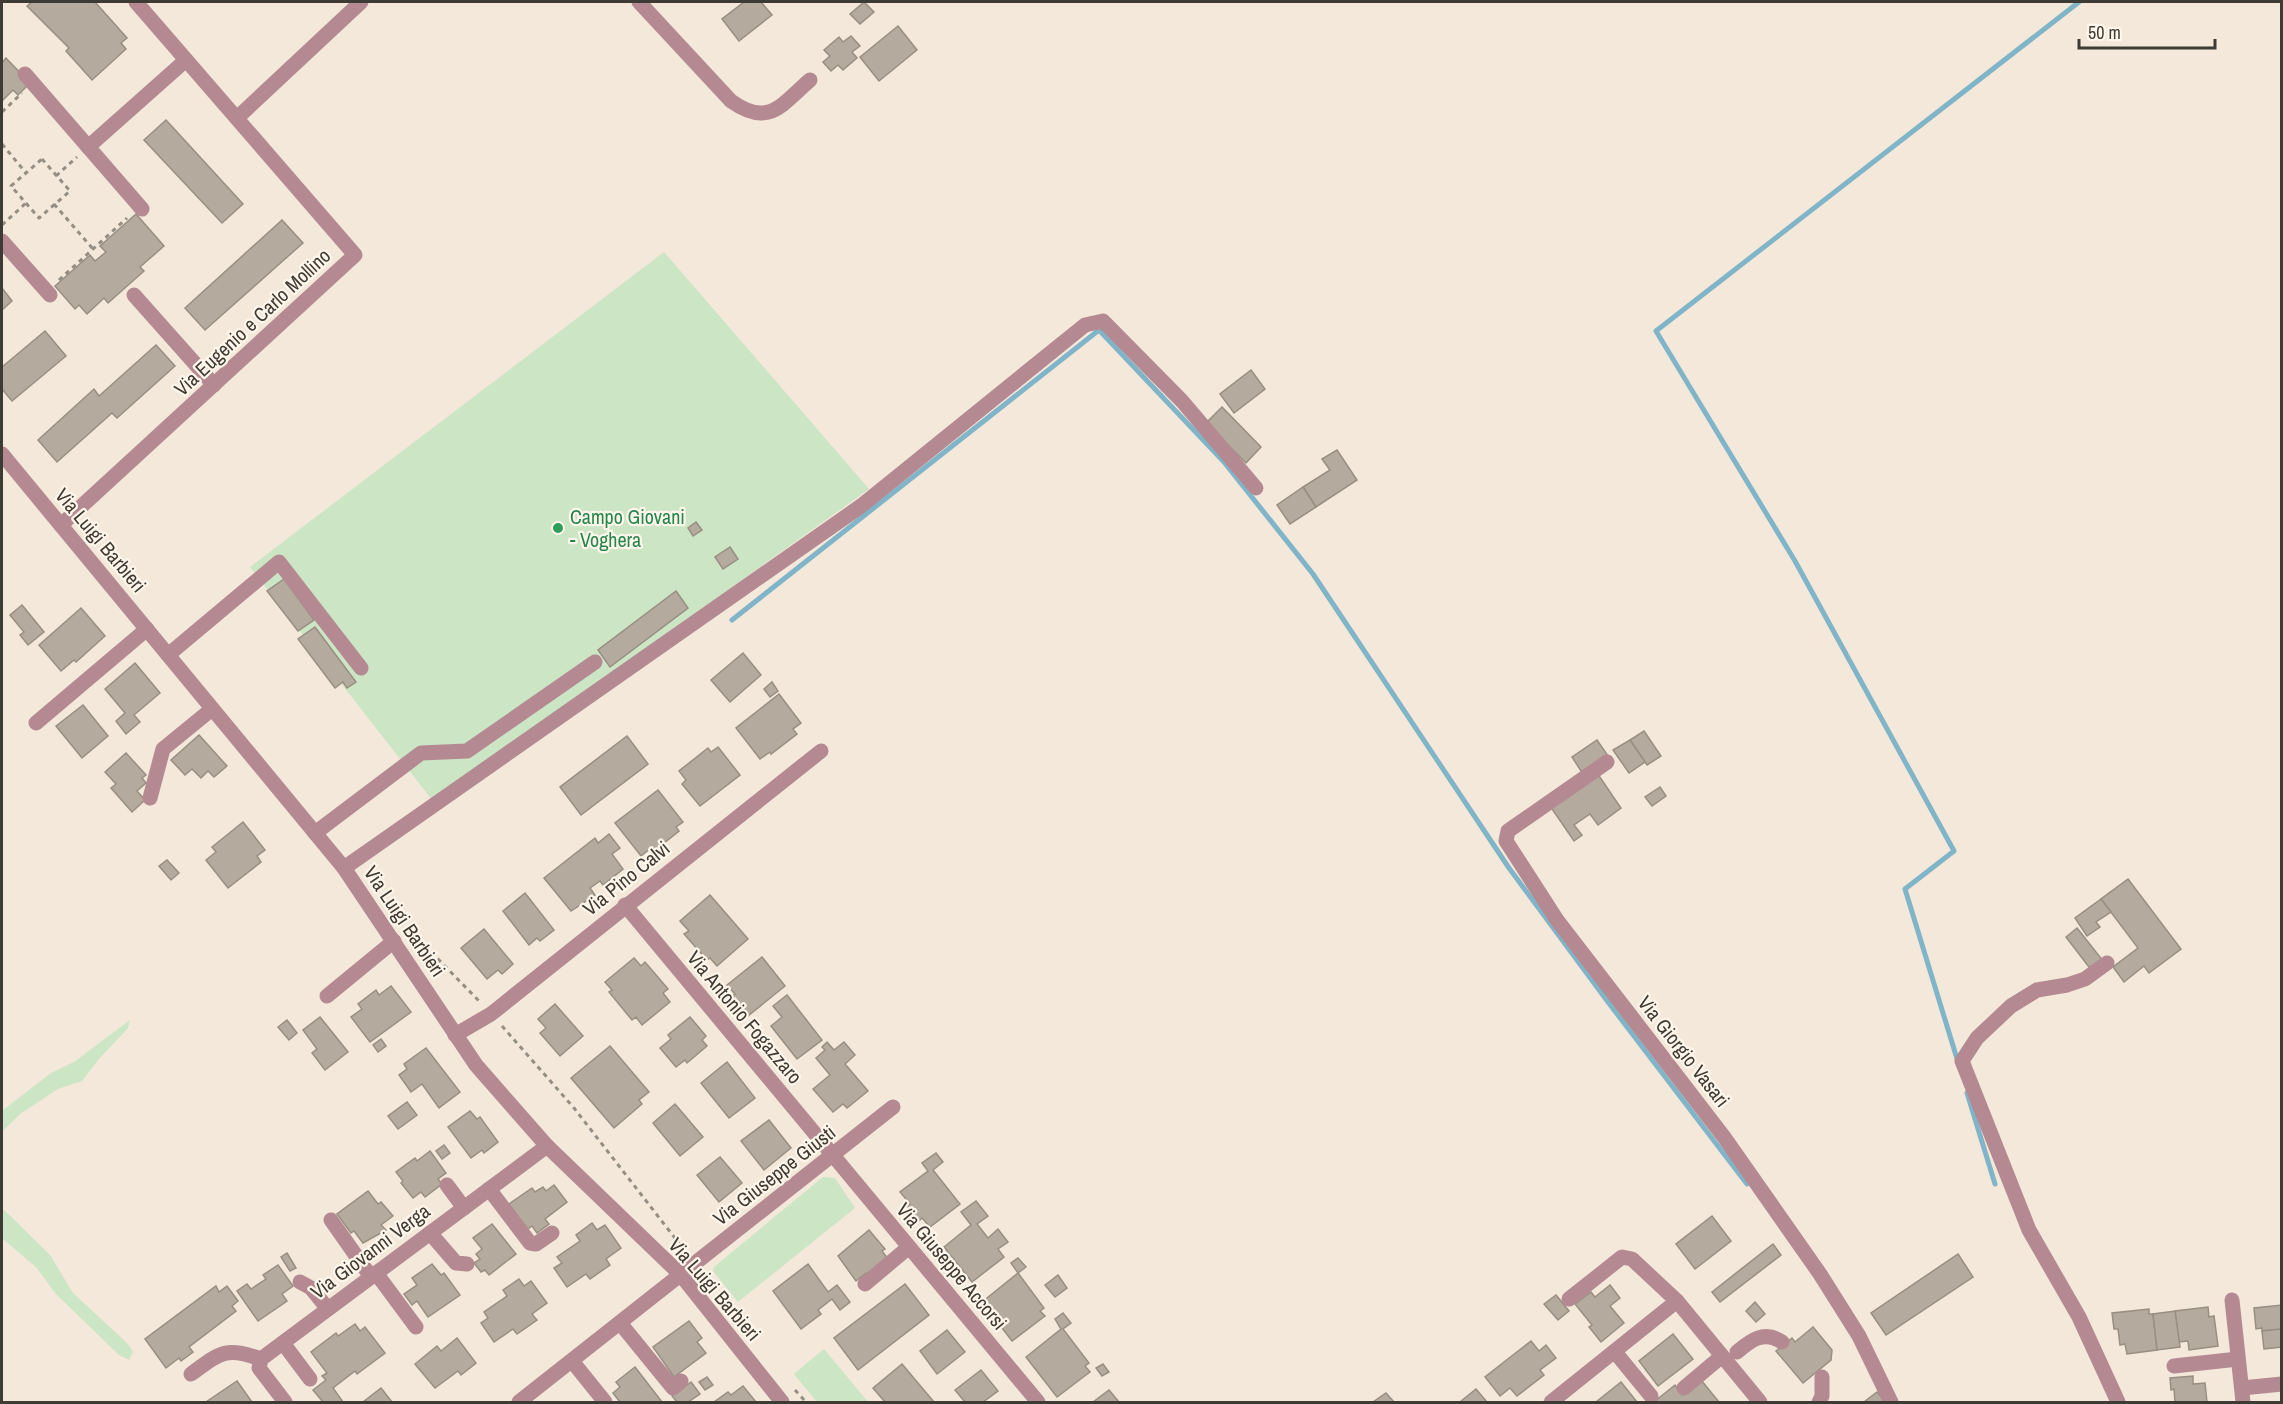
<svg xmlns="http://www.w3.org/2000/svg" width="2283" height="1404" font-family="'Archivo Narrow',sans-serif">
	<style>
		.green { fill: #cbe5c5 }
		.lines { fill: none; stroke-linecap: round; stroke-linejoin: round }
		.stream { stroke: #80b4c8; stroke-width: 5 }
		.building { fill: #b4aa9d; stroke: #988e82; stroke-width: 1.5 }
		.path { stroke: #958e84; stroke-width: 3; stroke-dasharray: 4.5 4.5; stroke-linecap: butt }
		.minor { stroke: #b58992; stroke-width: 15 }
		.leisure-dot { fill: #2e9e5b; stroke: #fff6eb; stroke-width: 2 }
		.labels { text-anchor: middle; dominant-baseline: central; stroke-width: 4.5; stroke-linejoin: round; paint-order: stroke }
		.street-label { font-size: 20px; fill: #3e3a34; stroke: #fff6eb }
		.leisure-label { font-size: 20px; fill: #27864d; stroke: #fff6eb; text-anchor: start }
	</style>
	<rect width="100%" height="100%" fill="#f3e8da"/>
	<g class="green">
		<polygon points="664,252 869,489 433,801 250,567"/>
		<polygon points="130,1020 128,1028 98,1060 82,1081 58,1089 20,1114 2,1132 2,1111 51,1073 74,1062"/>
		<polygon points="823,1177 835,1178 855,1208 738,1302 713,1271 714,1267"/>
		<polygon points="2,1208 50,1255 73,1293 128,1344 133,1352 129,1360 119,1355 56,1294 36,1267 3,1239 2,1237"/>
		<polygon points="824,1349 868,1402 817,1402 794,1374"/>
	</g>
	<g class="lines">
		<g class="stream">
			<polyline points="732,620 1099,330 1224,462 1313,574 1509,868 1608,1002 1747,1184"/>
			<polyline points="1958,1062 1905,889 1954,851 1795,561 1656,331 2079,2"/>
			<polyline points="1967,1093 1995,1184"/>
		</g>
	</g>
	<g class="building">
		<polygon points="32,2 95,2 127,38 121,43 126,49 92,80 66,51 69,48 27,6"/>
		<polygon points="744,2 761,2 772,15 739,41 722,19"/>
		<polygon points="864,2 874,12 860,24 850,14"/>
		<polygon points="898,26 917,50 879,81 860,57"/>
		<polygon points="851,36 860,46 852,52 857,58 843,70 838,65 831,71 823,62 830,56 824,50 839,37 843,42"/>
		<polygon points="6,58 30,83 18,95 13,90 2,101 2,63"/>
		<polygon points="166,120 243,204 222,223 144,140"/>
		<polygon points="136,214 164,246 140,267 144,271 108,303 104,298 87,314 79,305 75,309 55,286 90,255 95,261 106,252 100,246"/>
		<polygon points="282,220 303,243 205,330 185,308"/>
		<polygon points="2,288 12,301 2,310"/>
		<polygon points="45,331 66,356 12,401 2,389 2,367"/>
		<polygon points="156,345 175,366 117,418 112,413 57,462 38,440 94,389 99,396"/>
		<polygon points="1251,370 1265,389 1234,413 1220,394"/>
		<polygon points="1222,407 1261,447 1246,463 1206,423"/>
		<polygon points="1337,450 1357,480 1316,507 1303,487 1330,470 1322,459"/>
		<polygon points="1303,487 1316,507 1290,524 1277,505"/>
		<polygon points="696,522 702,530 693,536 688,528"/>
		<polygon points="730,547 738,559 723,569 715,557"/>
		<polygon points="284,579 314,620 298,631 267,591"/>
		<polygon points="676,591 688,608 610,667 598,650"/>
		<polygon points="22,605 44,632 28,645 20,635 24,632 10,615"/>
		<polygon points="81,608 105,636 76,662 74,660 61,671 39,645"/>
		<polygon points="315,627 356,682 347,688 343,682 335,688 298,639"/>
		<polygon points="743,653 761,675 730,702 711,680"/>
		<polygon points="135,663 160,693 134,715 140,722 126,734 116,721 125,713 105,689"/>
		<polygon points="772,682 778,691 770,697 764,689"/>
		<polygon points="779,694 801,723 793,729 797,734 771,754 770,752 760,759 736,728"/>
		<polygon points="83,705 108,736 82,758 56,726"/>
		<polygon points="1644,731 1661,756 1647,765 1630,740"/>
		<polygon points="199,735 227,766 214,777 208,771 201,778 192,769 185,775 171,760"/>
		<polygon points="627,736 648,764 581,815 560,787"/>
		<polygon points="1597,740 1608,756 1583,774 1572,757"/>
		<polygon points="1630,740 1645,762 1629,773 1613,750"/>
		<polygon points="718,747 740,775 700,806 682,784 686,780 679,771 708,748 711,752"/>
		<polygon points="126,753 146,775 142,778 146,783 137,791 145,800 132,812 111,788 116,784 105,772"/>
		<polygon points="1597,773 1621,808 1598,825 1590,814 1574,825 1582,835 1574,841 1550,806"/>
		<polygon points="1660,787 1666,796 1652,806 1645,797"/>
		<polygon points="658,790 683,822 676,827 679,831 654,851 651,848 641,856 615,823"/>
		<polygon points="243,822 265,850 257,856 261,862 228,888 206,860 216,852 212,847"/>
		<polygon points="609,834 620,848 612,854 623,869 603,885 600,881 590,888 595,895 571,911 544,878 595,838 598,843"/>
		<polygon points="167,860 179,873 171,880 159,866"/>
		<polygon points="2128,879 2181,949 2149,973 2144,966 2124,982 2113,967 2138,948 2101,899"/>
		<polygon points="525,893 554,930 540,941 537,938 529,945 503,911"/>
		<polygon points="710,895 748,939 717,966 710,958 707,960 684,934 689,931 680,921"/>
		<polygon points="2101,899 2111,912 2096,922 2100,927 2087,936 2075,918"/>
		<polygon points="2077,928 2104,962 2092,971 2066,937"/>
		<polygon points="484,929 513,964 502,974 498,970 487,979 461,948"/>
		<polygon points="762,957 785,986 748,1016 732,996 735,994 727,985"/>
		<polygon points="634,958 641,966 645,962 668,989 663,993 670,1002 642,1025 636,1017 632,1020 609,992 612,990 605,982"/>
		<polygon points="391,986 411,1012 370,1042 351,1017 362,1009 358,1004 376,990 379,995"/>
		<polygon points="787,995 822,1040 797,1059 771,1026 782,1017 773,1006"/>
		<polygon points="555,1004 583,1036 560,1056 540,1033 546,1028 538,1019"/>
		<polygon points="320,1017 348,1052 325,1070 312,1053 317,1049 303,1030"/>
		<polygon points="690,1017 706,1036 702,1040 707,1046 687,1063 685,1060 676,1067 660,1048 671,1039 668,1035"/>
		<polygon points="287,1020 297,1033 289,1040 278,1027"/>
		<polygon points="381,1039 386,1046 378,1052 373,1045"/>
		<polygon points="827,1042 834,1050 844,1042 855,1055 845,1064 868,1091 847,1108 843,1104 833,1112 813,1089 830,1075 816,1058 825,1050 822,1047"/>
		<polygon points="610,1046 649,1092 639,1100 642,1104 614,1128 571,1078"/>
		<polygon points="426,1048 460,1092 439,1108 422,1084 411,1092 399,1075 407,1069 404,1064"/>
		<polygon points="727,1062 755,1098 729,1118 701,1083"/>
		<polygon points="407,1102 417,1115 398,1129 388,1116"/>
		<polygon points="675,1104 703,1137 680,1156 653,1123"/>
		<polygon points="470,1111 477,1119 480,1117 498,1142 484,1153 482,1150 471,1158 448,1127"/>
		<polygon points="769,1120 791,1148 764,1170 741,1141"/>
		<polygon points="444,1145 450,1153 442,1159 436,1151"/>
		<polygon points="430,1151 446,1173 438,1179 442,1184 425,1197 421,1192 413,1198 401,1183 403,1181 396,1172 415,1158 417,1161"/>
		<polygon points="936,1153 943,1162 933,1170 960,1204 930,1227 922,1218 919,1221 907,1206 910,1204 900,1192 928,1171 922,1163"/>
		<polygon points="720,1157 742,1183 719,1202 697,1175"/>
		<polygon points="554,1185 567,1202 545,1219 549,1224 537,1233 532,1226 525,1231 509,1204 532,1188 535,1192 543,1187 546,1191"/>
		<polygon points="368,1191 378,1204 381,1202 393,1216 381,1225 386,1230 363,1243 354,1231 351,1233 337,1214"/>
		<polygon points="976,1201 988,1216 977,1224 988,1238 998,1229 1008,1242 998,1249 1004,1257 972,1282 944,1247 971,1225 961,1212"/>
		<polygon points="1712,1216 1731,1241 1695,1269 1676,1244"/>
		<polygon points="592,1223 597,1230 605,1225 621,1248 606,1259 610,1265 590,1279 586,1274 567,1287 554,1268 562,1263 557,1257 580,1241 576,1235"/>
		<polygon points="492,1224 516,1254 489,1275 485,1270 481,1272 474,1263 480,1259 476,1254 482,1249 473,1238"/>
		<polygon points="869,1230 885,1249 882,1251 888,1259 868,1276 866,1273 856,1281 838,1256"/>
		<polygon points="1773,1244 1781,1255 1720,1302 1712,1292"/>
		<polygon points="287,1253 296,1268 290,1271 281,1257"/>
		<polygon points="1958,1254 1973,1277 1886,1335 1871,1313"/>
		<polygon points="1018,1258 1026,1267 1018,1273 1011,1263"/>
		<polygon points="432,1264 441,1275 444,1273 460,1295 428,1317 417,1301 412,1305 404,1294 417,1285 412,1278"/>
		<polygon points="808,1264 828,1292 837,1285 850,1302 840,1310 832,1299 818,1310 821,1314 801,1329 773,1291"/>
		<polygon points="278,1265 293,1286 282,1294 287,1301 258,1321 237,1291 247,1284 251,1289 266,1279 263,1275"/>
		<polygon points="1018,1273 1044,1308 1040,1311 1045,1316 1012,1341 982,1302"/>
		<polygon points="1058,1275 1067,1288 1055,1297 1045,1285"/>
		<polygon points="519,1279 524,1286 531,1281 547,1303 532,1314 537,1320 517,1334 513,1329 494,1342 481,1323 488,1318 484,1312 507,1296 503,1290"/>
		<polygon points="905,1284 929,1315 858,1370 834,1338"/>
		<polygon points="1610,1285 1620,1298 1610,1306 1624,1323 1601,1342 1589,1327 1592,1325 1575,1304 1591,1292 1595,1297"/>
		<polygon points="216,1286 219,1292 227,1286 238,1301 232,1306 236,1311 189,1347 193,1352 181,1361 179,1358 166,1368 145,1339"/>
		<polygon points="1556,1295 1569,1311 1558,1320 1544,1304"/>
		<polygon points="1755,1302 1765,1314 1756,1322 1746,1311"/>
		<polygon points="2282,1305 2282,1329 2262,1331 2262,1328 2256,1329 2254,1308"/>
		<polygon points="2208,1307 2209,1317 2214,1316 2218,1346 2189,1350 2188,1341 2179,1342 2175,1311"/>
		<polygon points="2149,1309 2149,1314 2153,1314 2157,1350 2127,1354 2125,1344 2120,1345 2118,1329 2114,1329 2112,1313"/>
		<polygon points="2175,1311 2180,1347 2157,1350 2153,1314"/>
		<polygon points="1063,1313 1071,1323 1063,1329 1089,1363 1085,1366 1090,1372 1057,1397 1026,1357 1061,1329 1055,1319"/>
		<polygon points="689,1321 702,1338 697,1342 706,1353 674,1377 653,1347"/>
		<polygon points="355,1324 360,1331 365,1327 385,1353 357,1374 355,1371 333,1388 343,1402 323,1402 313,1390 326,1380 322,1376 327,1373 311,1352 336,1333 338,1336"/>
		<polygon points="1813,1327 1832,1350 1831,1360 1803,1383 1776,1351 1792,1338 1795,1342"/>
		<polygon points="2282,1329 2282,1347 2264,1349 2262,1331"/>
		<polygon points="947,1330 965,1352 937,1374 920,1351"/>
		<polygon points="1673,1334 1693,1359 1658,1386 1639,1361"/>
		<polygon points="457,1338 476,1363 461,1375 458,1371 435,1388 415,1364 437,1346 441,1351"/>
		<polygon points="1531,1341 1539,1351 1546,1345 1556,1358 1540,1370 1544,1375 1517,1396 1510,1388 1500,1396 1485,1377"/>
		<polygon points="902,1364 934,1402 885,1402 873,1388"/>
		<polygon points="1103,1364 1109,1372 1102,1376 1096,1368"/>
		<polygon points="635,1367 662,1402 620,1402 613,1393 620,1387 616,1382"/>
		<polygon points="981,1370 998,1391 983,1402 965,1402 955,1390"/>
		<polygon points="2193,1376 2193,1384 2205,1383 2207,1402 2175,1402 2174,1389 2171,1390 2170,1378"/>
		<polygon points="707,1377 713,1385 705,1390 699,1382"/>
		<polygon points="1701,1380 1719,1402 1654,1402 1675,1385 1682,1395"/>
		<polygon points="237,1381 252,1402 206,1402"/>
		<polygon points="691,1382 700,1394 688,1402 677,1402 672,1396"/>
		<polygon points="1621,1382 1637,1402 1596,1402"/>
		<polygon points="743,1386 756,1402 714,1402 728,1392 731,1395"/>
		<polygon points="381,1388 392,1402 363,1402"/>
		<polygon points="1476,1389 1487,1402 1460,1402"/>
		<polygon points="1109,1390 1119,1402 1093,1402"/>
		<polygon points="1877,1392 1886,1402 1864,1402"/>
		<polygon points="1386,1393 1394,1402 1373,1402"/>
	</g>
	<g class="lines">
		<g class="path">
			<polyline points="2,112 22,93"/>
			<polyline points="2,144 26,173"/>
			<polygon points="42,159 70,191 39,218 11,186"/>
			<polyline points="56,176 77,157"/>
			<polyline points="54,204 93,249"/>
			<polyline points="2,225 26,203"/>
			<polyline points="59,280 127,218"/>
			<polyline points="421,952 437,958 481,1003"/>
			<polyline points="502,1026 574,1108 685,1251"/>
			<polyline points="795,1390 806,1402"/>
		</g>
		<g class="minor">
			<path d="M639 2 731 101C769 128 781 105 810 80"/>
			<polyline points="25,74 142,209"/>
			<polyline points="237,118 361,2"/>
			<polyline points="88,147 186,60"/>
			<polyline points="2,241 50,295"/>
			<polyline points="134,295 214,385"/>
			<polyline points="2,454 344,868 476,1065 547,1146 681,1275 782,1402"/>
			<polyline points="61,525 355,255 136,2"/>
			<polyline points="168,655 279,562 361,668"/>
			<polyline points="36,723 147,629"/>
			<polyline points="1607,762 1508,831 1506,841 1557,920 1724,1137 1820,1274 1859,1336 1891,1402"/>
			<polyline points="150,798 163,749 212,709"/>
			<polyline points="315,833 421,753 467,751 595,662"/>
			<polyline points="344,868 861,506 1085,325 1103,321 1182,401 1256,488"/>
			<polyline points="625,905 1038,1402"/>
			<polyline points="2107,963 2085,979 2067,985 2037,990 2011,1006 1977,1038 1962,1061 2029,1230 2079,1317 2118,1402"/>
			<polyline points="327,996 394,941"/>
			<polyline points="455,1035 491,1014 821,751"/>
			<polyline points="447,1185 464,1208"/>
			<polyline points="489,1189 530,1243 536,1244 552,1233"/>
			<polyline points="331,1220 371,1277"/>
			<polyline points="430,1233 456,1263 467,1264"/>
			<polyline points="376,1273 416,1327"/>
			<polyline points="300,1282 311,1288 328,1309"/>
			<polyline points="865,1284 909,1247"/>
			<polyline points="1569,1299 1622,1257 1632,1259 1677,1301"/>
			<polyline points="2232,1300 2243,1402"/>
			<polyline points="620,1323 673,1388 681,1381"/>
			<polyline points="283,1343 310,1379"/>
			<polyline points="1615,1352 1651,1396"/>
			<path d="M1737 1352C1751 1340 1764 1330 1782 1342"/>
			<polyline points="572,1361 605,1402"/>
			<polyline points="2174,1366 2238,1359"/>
			<path d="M191 1374C220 1353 225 1346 261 1359"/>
			<polyline points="1684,1388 1722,1356"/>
			<polyline points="2242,1388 2282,1384"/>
			<polyline points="285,1402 259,1368 261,1359 547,1146"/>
			<polyline points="519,1402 893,1107"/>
			<polyline points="1551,1402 1677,1301 1760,1402"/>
			<polyline points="1819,1402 1822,1396 1822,1377"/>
		</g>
	</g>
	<circle class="leisure-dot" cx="558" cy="528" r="6"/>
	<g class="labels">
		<g class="street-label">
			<text transform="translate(252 322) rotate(-43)">Via Eugenio e Carlo Mollino</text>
			<text transform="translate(101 540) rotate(50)">Via Luigi Barbieri</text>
			<text transform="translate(626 878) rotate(-39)">Via Pino Calvi</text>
			<text transform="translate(405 921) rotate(56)">Via Luigi Barbieri</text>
			<text transform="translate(745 1017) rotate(50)">Via Antonio Fogazzaro</text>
			<text transform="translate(1684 1051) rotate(52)">Via Giorgio Vasari</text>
			<text transform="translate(774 1175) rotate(-38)">Via Giuseppe Giusti</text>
			<text transform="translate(370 1251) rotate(-37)">Via Giovanni Verga</text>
			<text transform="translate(952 1266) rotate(50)">Via Giuseppe Accorsi</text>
			<text transform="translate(715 1289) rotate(49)">Via Luigi Barbieri</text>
		</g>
		<g class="leisure-label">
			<text x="570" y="516">Campo Giovani<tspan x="570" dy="23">- Voghera</tspan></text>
		</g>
	</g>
	<rect width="2283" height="1404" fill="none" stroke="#3e3a34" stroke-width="6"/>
	<path d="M2079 39v9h136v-9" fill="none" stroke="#3e3a34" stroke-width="3"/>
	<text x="2088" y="39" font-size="18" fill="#3e3a34" stroke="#fff6eb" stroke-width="4.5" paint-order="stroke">50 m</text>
</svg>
